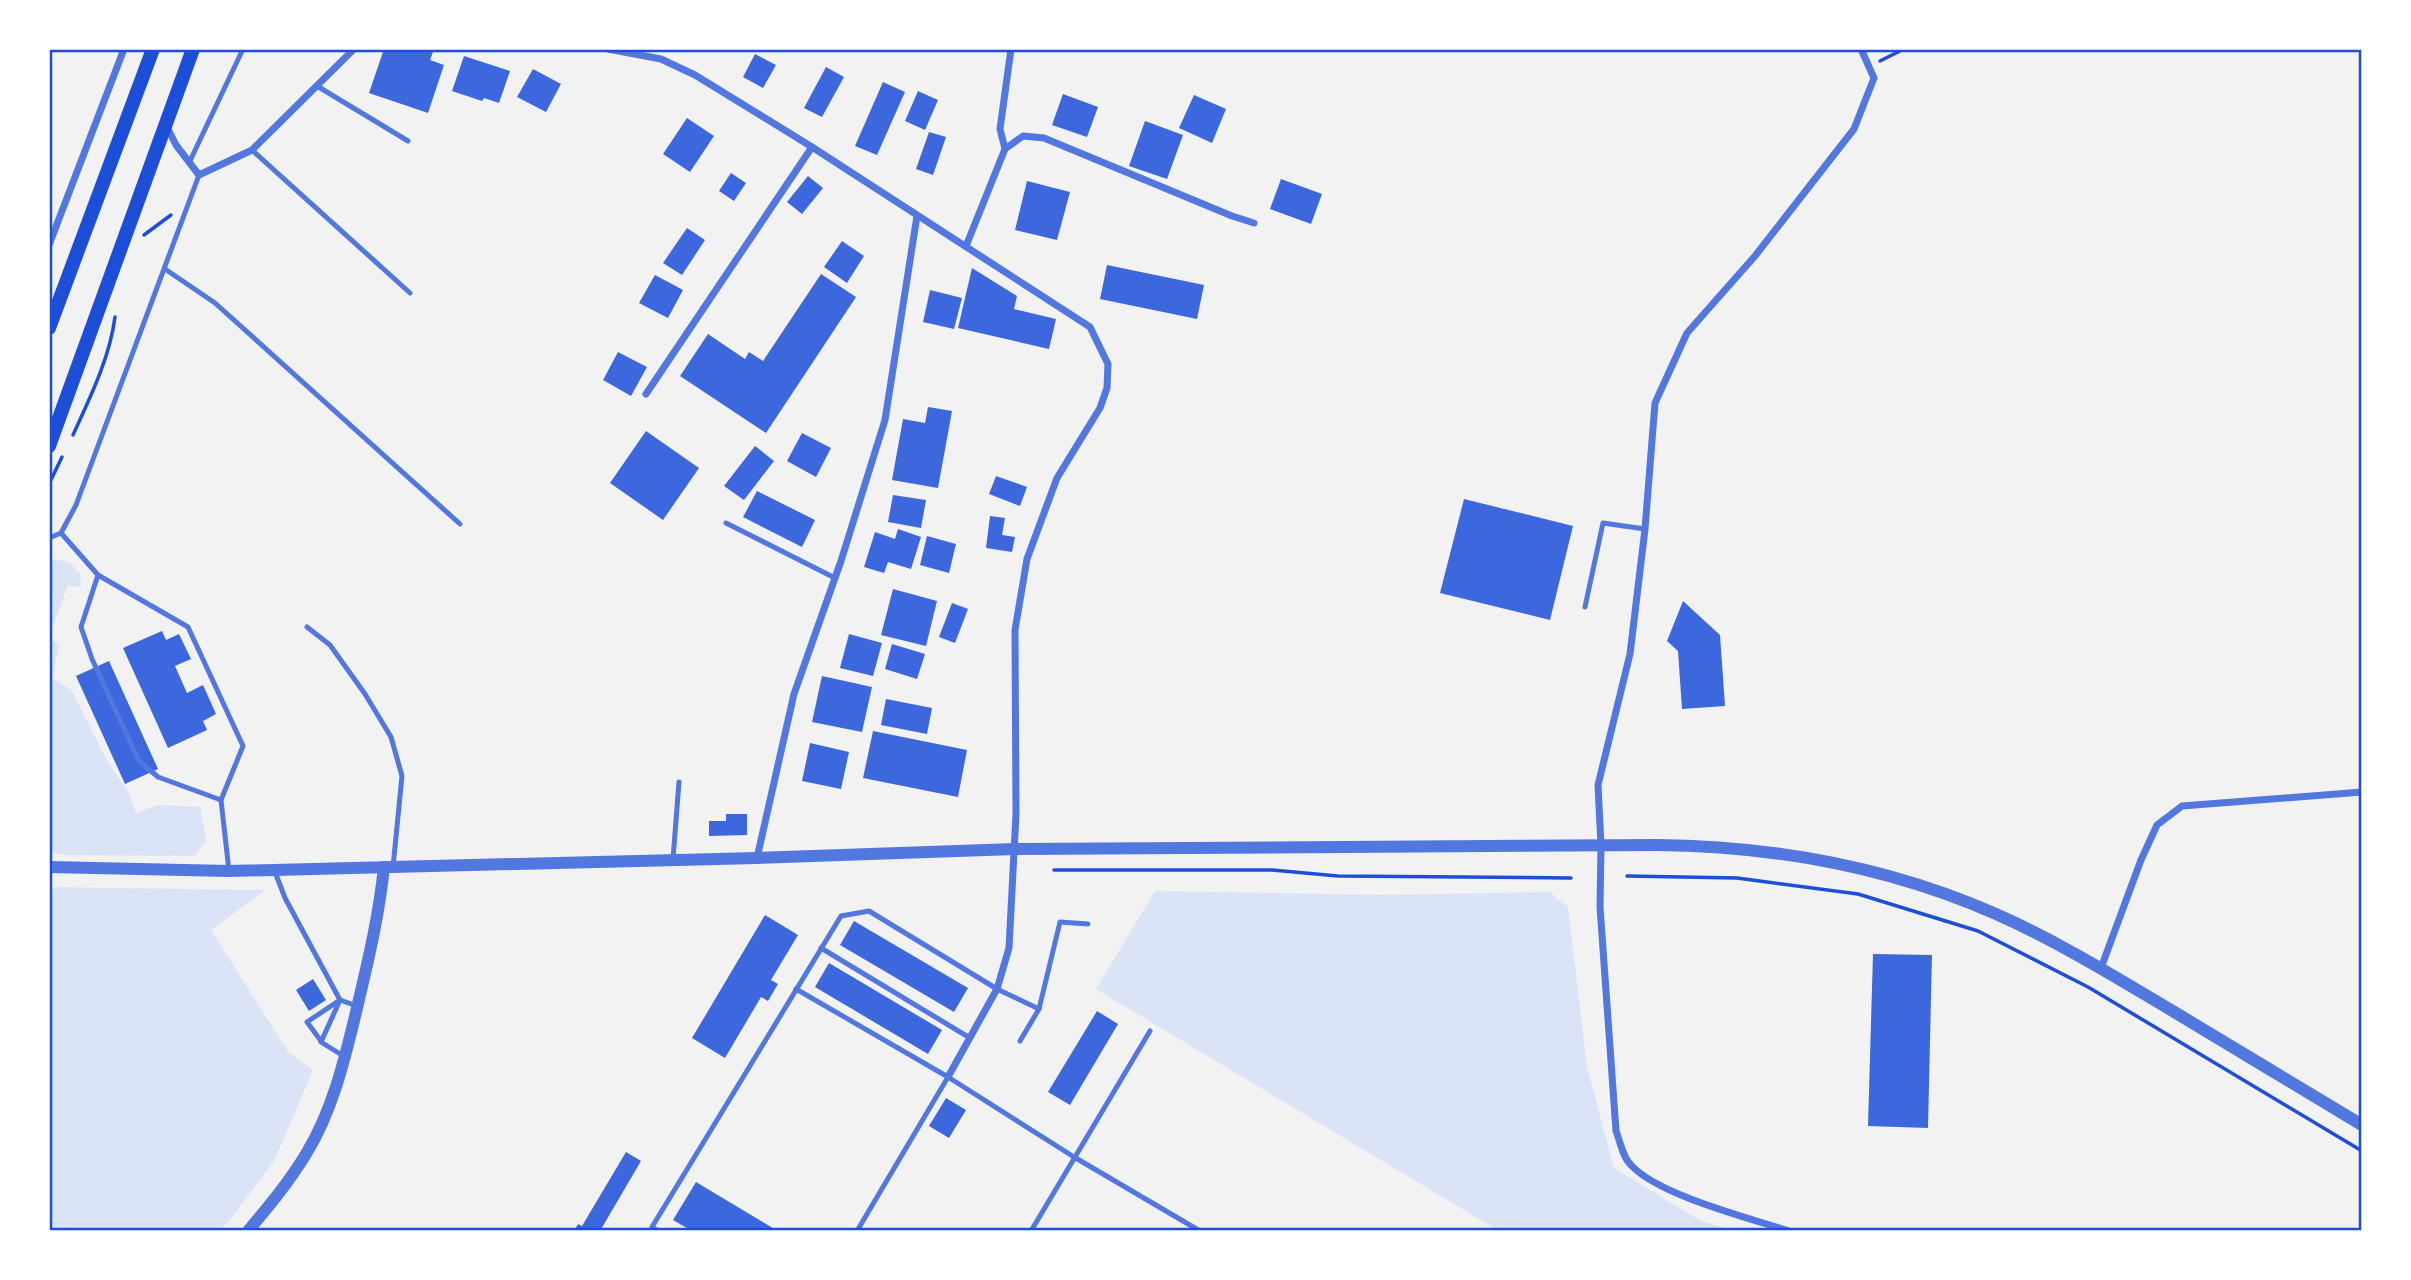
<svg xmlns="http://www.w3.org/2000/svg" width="2411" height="1280" font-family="'Fira Sans Condensed',sans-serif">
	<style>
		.green { fill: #dbe4f7 }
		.building { fill: #3d67dc }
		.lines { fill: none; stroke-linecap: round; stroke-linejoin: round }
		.path { stroke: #1d4ed8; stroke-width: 3.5 }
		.service { stroke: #5277de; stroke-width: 5 }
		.minor { stroke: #5277de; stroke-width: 7 }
		.tertiary { stroke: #5277de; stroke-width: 12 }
		.secondary { stroke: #1d4ed8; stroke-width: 14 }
		.neatline { fill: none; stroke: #1d4ed8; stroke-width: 2.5 }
	</style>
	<rect width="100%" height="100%" fill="#f2f2f2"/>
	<g class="green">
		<polygon points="51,559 69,562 80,573 81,588 68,585 49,638 49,561"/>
		<polygon points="49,639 59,644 53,678 72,691 106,759 129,793 136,813 158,805 200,807 206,840 195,856 65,855 49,852"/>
		<polygon points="49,887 265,890 211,930 289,1053 313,1070 274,1161 228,1222 218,1231 49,1231"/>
		<polygon points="1155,891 1380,895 1550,892 1568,907 1587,1067 1614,1168 1701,1221 1736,1231 1499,1231 1096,989"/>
	</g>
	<g class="building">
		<polygon points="384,49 434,49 430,60 444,65 428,113 369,93"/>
		<polygon points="755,54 776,65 763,88 743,77"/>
		<polygon points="464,56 510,71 499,103 484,98 482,101 452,91"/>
		<polygon points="826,67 844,77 822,117 804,108"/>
		<polygon points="533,69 561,84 546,112 517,97"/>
		<polygon points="883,82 905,92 877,155 855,146"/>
		<polygon points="918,91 938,100 925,130 905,121"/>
		<polygon points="1063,94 1098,107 1087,137 1052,125"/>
		<polygon points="1194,95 1226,109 1212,143 1179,128"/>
		<polygon points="687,118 714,136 690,172 663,154"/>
		<polygon points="1145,121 1183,135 1167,179 1129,166"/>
		<polygon points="929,132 946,137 933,175 916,169"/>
		<polygon points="731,173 746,183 734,201 719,191"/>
		<polygon points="808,176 823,188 802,214 787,202"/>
		<polygon points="1281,179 1322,194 1311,224 1270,209"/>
		<polygon points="1027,181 1070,192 1057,240 1015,230"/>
		<polygon points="687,228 705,240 682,275 663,263"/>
		<polygon points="842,241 864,256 847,283 824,267"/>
		<polygon points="1107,265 1204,285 1197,319 1100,299"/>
		<polygon points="972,268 1017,296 1014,309 1056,319 1049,349 958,328"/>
		<polygon points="821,274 856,297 766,433 680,376 708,334 745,359 749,352 763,361"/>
		<polygon points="655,275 683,290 668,318 639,303"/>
		<polygon points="930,290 962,298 954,329 923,322"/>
		<polygon points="618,352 647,367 631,396 603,380"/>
		<polygon points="928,407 952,411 938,488 892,480 903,419 925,423"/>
		<polygon points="646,431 699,468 663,520 610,483"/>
		<polygon points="802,433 831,448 816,477 787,461"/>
		<polygon points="755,446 774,461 744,500 724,486"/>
		<polygon points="996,476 1027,487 1020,506 989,494"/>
		<polygon points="757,491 815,520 802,547 743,517"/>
		<polygon points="893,495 926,500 921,528 888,522"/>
		<polygon points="1464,499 1573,526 1550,620 1440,593"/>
		<polygon points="990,516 1005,518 1002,535 1015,537 1012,552 986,548"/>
		<polygon points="898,529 921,537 911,569 888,562 884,573 864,567 875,532 895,539"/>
		<polygon points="927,536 956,544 949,573 920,565"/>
		<polygon points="893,589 937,601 926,646 881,635"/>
		<polygon points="1683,601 1720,635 1725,706 1682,709 1678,651 1667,641"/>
		<polygon points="952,603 968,609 955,643 939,637"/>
		<polygon points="162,631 166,640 179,634 191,659 175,666 187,693 203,685 216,714 203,721 207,730 168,748 123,648"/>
		<polygon points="849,634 882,643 873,676 840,668"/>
		<polygon points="892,644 925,654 917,679 885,669"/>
		<polygon points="109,661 158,769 125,784 76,676"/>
		<polygon points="822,676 872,687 862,732 812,722"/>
		<polygon points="886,699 932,708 927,734 881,725"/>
		<polygon points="873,731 967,750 958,797 863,778"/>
		<polygon points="810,743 849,752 841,789 802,781"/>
		<polygon points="726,814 747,814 747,835 709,836 709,821 726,821"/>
		<polygon points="765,915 798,935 771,980 778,984 768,1001 761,997 725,1058 692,1038"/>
		<polygon points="854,921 968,988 954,1012 840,945"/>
		<polygon points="1873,954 1932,955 1928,1128 1868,1126"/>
		<polygon points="829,963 942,1030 928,1054 815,987"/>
		<polygon points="313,979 326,1000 309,1011 296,990"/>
		<polygon points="1097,1011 1118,1024 1070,1105 1048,1092"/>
		<polygon points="946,1098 966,1110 949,1138 929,1126"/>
		<polygon points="626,1152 641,1161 600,1231 574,1231 578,1224 582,1226"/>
		<polygon points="696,1182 778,1231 692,1231 673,1220"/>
	</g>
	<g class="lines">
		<g class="path">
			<polyline points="1880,61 1904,49"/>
			<polyline points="144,235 171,215"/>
			<path d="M73 435C90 398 110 357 115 317"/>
			<polyline points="49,484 62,457"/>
			<polyline points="1054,870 1272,870 1338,876 1571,878"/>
			<polyline points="1627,876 1737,878 1858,894 1978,931 2088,987 2362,1151"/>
		</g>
		<g class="service">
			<polyline points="317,86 408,141"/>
			<polyline points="252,150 410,293"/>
			<polyline points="189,163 243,49"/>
			<polyline points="165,269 215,303 460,524"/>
			<polyline points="726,523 835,578"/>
			<polyline points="61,533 98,575 188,627 243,746 221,800 229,871"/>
			<polyline points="49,538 61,533 76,505 199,175"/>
			<polyline points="98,575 81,627 92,659 139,761 158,777 221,800"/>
			<polyline points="1585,607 1603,523 1645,529"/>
			<polyline points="307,627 330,645 365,694 391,737 402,776 393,867"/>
			<polyline points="673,859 679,782"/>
			<polyline points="275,872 285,898 340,1000 357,1006"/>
			<polyline points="821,948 970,1038"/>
			<polyline points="796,989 948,1077 1074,1157 1200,1231"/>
			<polyline points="340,1000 321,1042 345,1057"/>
			<polyline points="321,1041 307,1022 340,1000"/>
			<polyline points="1020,1041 1039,1009 1060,922 1088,924"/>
			<polyline points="658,1231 652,1227 841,916 869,911 997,989 1039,1009"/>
			<polyline points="857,1231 948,1077"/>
			<polyline points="1031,1231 1150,1031"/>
		</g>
		<g class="minor">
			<polyline points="608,49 661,59 695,75 812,147 1090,327 1108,364 1107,388 1100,408 1057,478 1027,559 1015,630 1016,814 1009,948 997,989 948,1077"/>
			<polyline points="167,127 176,145 199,175 252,150 354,49"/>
			<polyline points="1005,149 1023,136 1044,138 1232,216 1254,223"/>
			<polyline points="49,245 124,49"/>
			<polyline points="966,246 1005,149 1000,129 1011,49"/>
			<polyline points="646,394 812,147"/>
			<polyline points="757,858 794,694 841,561 885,420 917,216"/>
			<polyline points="2101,968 2141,860 2157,825 2182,806 2362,792"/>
			<path d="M1789 1231C1749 1218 1658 1195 1631 1165 1623 1158 1620 1141 1616 1131L1600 907 1601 846 1598 785 1630 654 1645 529 1655 403 1687 333 1755 256 1854 129 1874 78 1861 49"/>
		</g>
		<g class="tertiary">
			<path d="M49 867 229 871 757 858 1015 849 1656 845C1772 846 1889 867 1996 914 2059 942 2117 978 2176 1013 2238 1050 2300 1088 2362 1125"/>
			<path d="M248 1231C269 1206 289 1182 306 1154 333 1110 345 1058 357 1008 368 961 379 916 384 867"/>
		</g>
		<g class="secondary">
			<polyline points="49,328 153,49"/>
			<polyline points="49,446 193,49"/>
		</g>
	</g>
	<rect width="2411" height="1280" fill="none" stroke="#ffffff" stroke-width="102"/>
	<rect x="51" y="51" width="2309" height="1178" class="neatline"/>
</svg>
